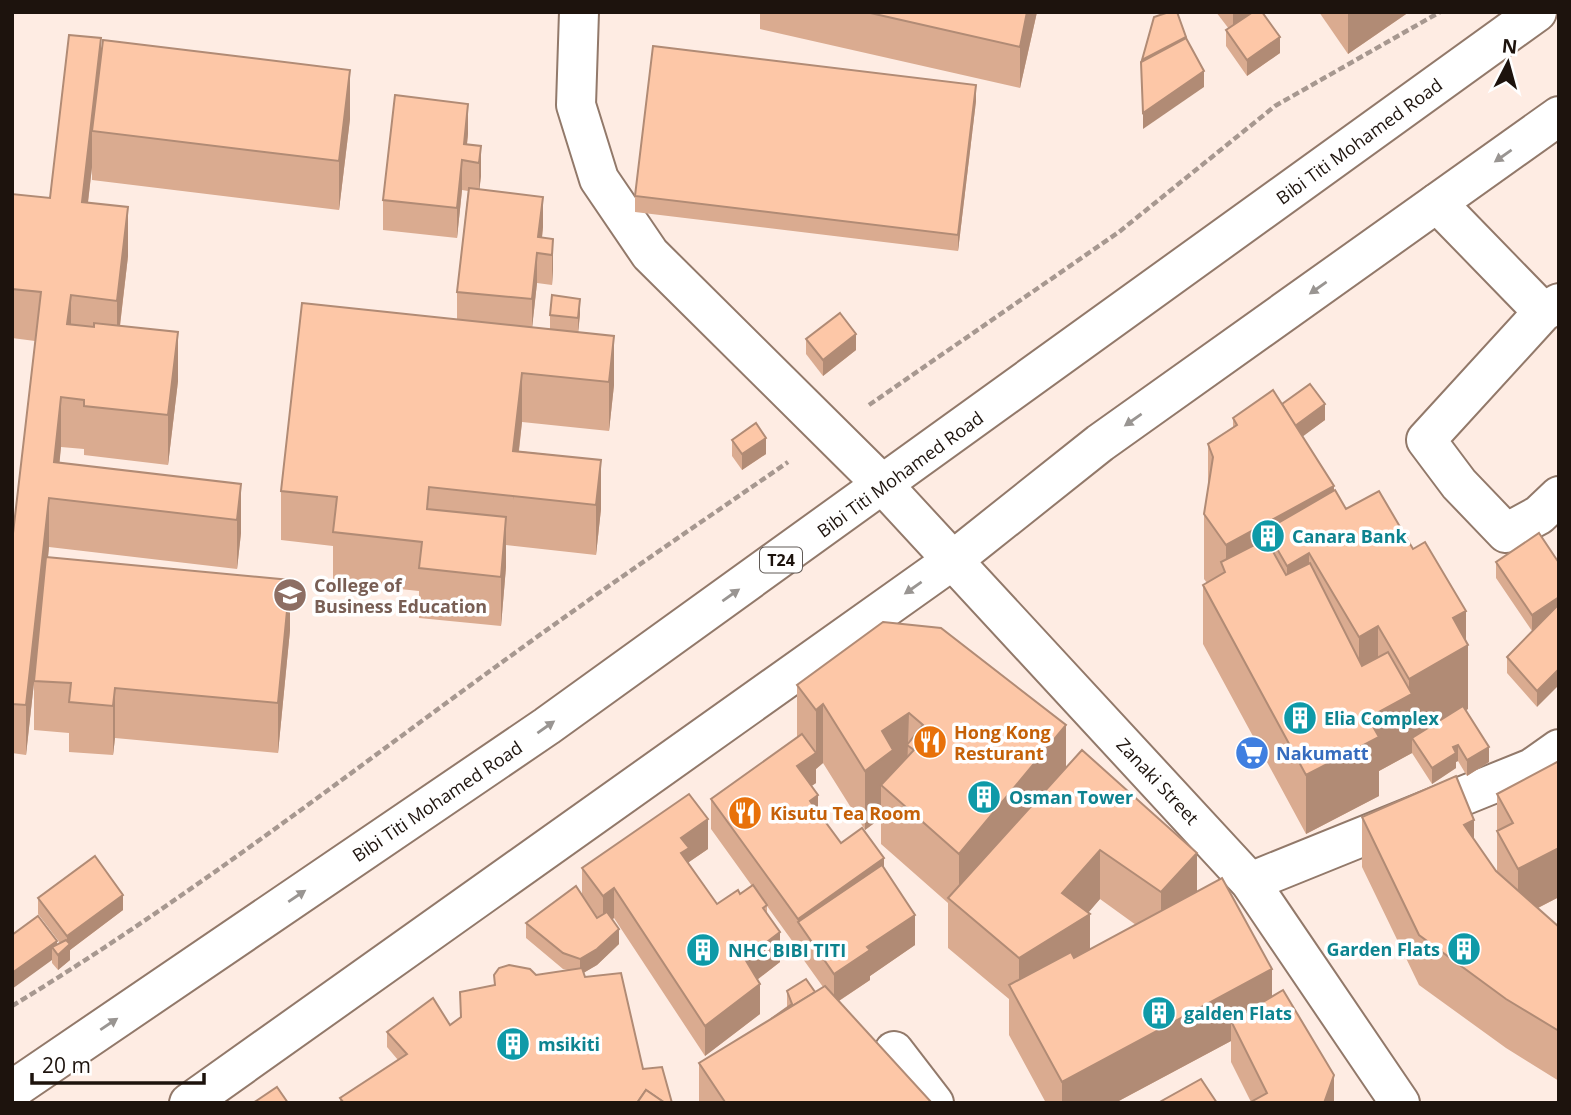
<svg xmlns="http://www.w3.org/2000/svg" width="1571" height="1115" font-family="'Open Sans',sans-serif">
	<style>
		.lines { fill: none; stroke-linecap: round; stroke-linejoin: round }
		.minor-casing { stroke: #92796a; stroke-width: 42 }
		.highway-casing { stroke: #92796a; stroke-width: 42 }
		.path { stroke: #a79890; stroke-width: 4.5; stroke-dasharray: 7 3.5; stroke-linecap: butt }
		.minor { stroke: #fff; stroke-width: 38 }
		.highway { stroke: #fff; stroke-width: 38 }
		.wall { fill: #daab90; fill-rule: evenodd }
		.shaded-wall { fill: #b18b75 }
		.building { fill: #fdc7a7; stroke: #b18b75; stroke-width: 2 }
		.oneway { fill: #999592 }
		.labels { text-anchor: middle; dominant-baseline: central; stroke-width: 7; stroke-linejoin: round; paint-order: stroke }
		.shield { fill: #fff; stroke: #615a56; stroke-width: 2 }
		.shield-label { font-size: 16px; font-weight: bold; fill: #1d130d }
		.street-label { font-size: 18px; fill: #1d130d; stroke: #fff }
		.culture-label { font-size: 18px; font-weight: bold; fill: #0d838f; stroke: #fff; text-anchor: start }
		.education-label { font-size: 18px; font-weight: bold; fill: #785e54; stroke: #fff; text-anchor: start }
		.food-label { font-size: 18px; font-weight: bold; fill: #c56008; stroke: #fff; text-anchor: start }
		.shop-label { font-size: 18px; font-weight: bold; fill: #366cbe; stroke: #fff; text-anchor: start }
	</style>
	<rect width="100%" height="100%" fill="#feece3"/>
	<g class="lines">
		<g class="minor-casing">
			<g id="minor">
				<polyline points="579,12 576,105 599,179 650,254 884,486 1250,882 1400,1103"/>
				<polyline points="1437,203 1543,312"/>
				<polyline points="1559,303 1543,312 1426,440 1459,484 1506,533 1539,515 1559,496"/>
				<polyline points="1250,882 1532,768 1559,749"/>
				<polyline points="894,1051 934,1103"/>
			</g>
		</g>
		<g class="highway-casing">
			<g id="highway">
				<polyline points="12,1090 547,726 1537,12"/>
				<polyline points="189,1103 953,560 1100,443 1559,116"/>
			</g>
		</g>
		<g class="path">
			<polyline points="869,405 1119,232 1275,106 1440,12"/>
			<path d="M12 1006C190 898 354 769 523 647 610 584 700 523 788 462"/>
		</g>
		<use href="#minor" class="minor"/>
		<use href="#highway" class="highway"/>
	</g>
	<g class="wall">
		<polygon points="760,12 1037,12 1020,88 760,29"/>
		<polygon points="1216,12 1263,12 1280,53 1247,76 1226,46 1226,30 1229,29"/>
		<polygon points="1319,12 1409,12 1348,54"/>
		<polygon points="101,61 350,119 339,210 92,180 92,167 88,203 128,256 120,326 178,381 168,465 84,455 84,449 61,447 59,463 241,484 241,533 237,569 49,547 48,558 290,630 278,753 115,738 113,755 69,752 69,733 34,730 34,682 26,755 12,753 12,542 35,341 12,338 12,194 50,198"/>
		<polygon points="976,101 958,251 635,212 635,196"/>
		<polygon points="468,134 467,144 481,146 481,176 479,190 543,227 542,238 553,239 553,269 552,285 537,283 532,327 550,329 550,315 580,314 578,332 614,385 609,431 522,422 519,451 601,460 601,509 596,555 506,545 506,567 501,626 419,618 419,591 333,582 333,546 281,540 281,491 457,319 457,292 468,191 462,190 457,238 383,230 383,200"/>
		<polygon points="806,339 856,350 823,376 806,354"/>
		<polygon points="1282,404 1325,420 1302,436 1334,491 1346,509 1466,641 1468,709 1466,710 1489,762 1467,776 1458,761 1456,762 1456,768 1432,784 1412,753 1379,771 1379,796 1306,834 1203,644 1203,585 1207,583 1204,579 1204,514 1208,491 1208,444 1233,427 1233,418"/>
		<polygon points="732,440 766,454 742,470 732,456"/>
		<polygon points="1496,562 1559,563 1537,707 1507,673 1507,657 1532,631 1496,578"/>
		<path d="M883 622 1066 767 1197 892 1272 997 1334 1103 1251 1102 1231 1062V1041L1115 1103H1046L1009 1035V999L948 948V903L881 844V818L865 830 823 763 816 769V783L811 786 818 811 841 843 884 869 915 945 870 976V980L839 1001 932 1103H699V1063L771 1019 787 1007V991L815 992 823 987 798 952V949L767 906V914L780 962 757 980 760 1014 705 1056 614 918 612 920 619 944 597 965 583 973 585 977 643 1069 672 1103H340V1098L398 1060 387 1047V1032L450 1025 460 1018V992L494 985V975H536L568 970 563 969 526 938V923L582 895V868L708 849 689 862V864L717 904 740 894 752 886 711 829V799L797 738V685ZM1100 899 1136 925 1090 949 1088 912Z"/>
		<polygon points="1559,761 1559,897 1538,908 1559,927 1559,1081 1506,1048 1419,985 1362,867 1362,817 1474,840 1497,873 1497,794"/>
		<polygon points="38,898 123,910 70,950 70,960 58,970 52,963 52,960 12,935 57,945 60,943 38,914"/>
	</g>
	<g class="shaded-wall">
		<polygon points="1027,12 1037,12 1020,88 1020,47"/>
		<polygon points="1233,12 1263,12 1233,34"/>
		<polygon points="1348,12 1409,12 1348,54"/>
		<polygon points="1186,37 1186,52 1142,75 1142,60"/>
		<polygon points="1280,37 1280,53 1247,76 1247,60"/>
		<polygon points="101,38 101,87 92,131 92,167 82,252 82,202"/>
		<polygon points="350,70 350,119 339,210 339,161"/>
		<polygon points="1204,71 1204,87 1143,129 1143,113"/>
		<polygon points="976,85 976,101 958,251 958,235"/>
		<polygon points="468,104 468,134 465,161 464,144"/>
		<polygon points="481,146 481,176 479,193 479,163"/>
		<polygon points="462,160 462,190 457,238 457,208"/>
		<polygon points="543,197 543,227 540,254 538,237"/>
		<polygon points="128,207 128,256 117,350 117,301"/>
		<polygon points="553,239 553,269 552,285 552,255"/>
		<polygon points="537,253 537,283 532,329 532,299"/>
		<polygon points="71,295 71,344 67,324"/>
		<polygon points="580,299 580,314 578,334 578,318"/>
		<polygon points="178,332 178,381 168,465 168,415"/>
		<polygon points="856,334 856,350 823,376 823,360"/>
		<polygon points="614,336 614,385 609,431 609,382"/>
		<polygon points="522,373 522,422 513,500 513,451"/>
		<polygon points="61,397 61,447 56,499 54,462"/>
		<polygon points="1325,404 1325,420 1294,443 1294,427"/>
		<polygon points="766,438 766,454 742,470 742,454"/>
		<polygon points="601,460 601,509 596,555 596,505"/>
		<polygon points="241,484 241,533 237,569 237,520"/>
		<polygon points="1334,486 1334,550 1309,553 1309,617 1287,630 1287,566 1266,530 1266,587 1226,609 1226,545"/>
		<polygon points="49,498 49,547 26,755 26,705"/>
		<polygon points="506,517 506,567 501,626 501,577"/>
		<polygon points="290,580 290,630 278,753 278,703"/>
		<polygon points="1559,597 1559,613 1532,631 1532,615"/>
		<polygon points="1466,611 1466,646 1468,645 1468,709 1414,741 1412,738 1412,753 1379,771 1379,796 1306,834 1306,775 1368,718 1409,696 1409,679 1453,618"/>
		<polygon points="1378,626 1378,690 1359,701 1359,637"/>
		<polygon points="1559,669 1559,685 1537,707 1537,691"/>
		<polygon points="115,688 115,738 113,755 113,706"/>
		<polygon points="823,704 823,763 816,769 816,710"/>
		<polygon points="909,713 907,773 881,785 881,818 865,830 865,771 882,731"/>
		<polygon points="1066,725 1066,784 959,908 959,854"/>
		<polygon points="1458,745 1458,761 1456,762 1456,768 1432,784 1432,768 1453,747"/>
		<polygon points="1489,747 1489,762 1467,776 1467,760"/>
		<polygon points="816,753 816,783 797,796 797,766"/>
		<polygon points="818,795 818,825 810,801"/>
		<polygon points="708,819 708,849 689,862 689,878 681,853 681,838"/>
		<polygon points="1474,820 1474,869 1464,825"/>
		<polygon points="1559,848 1559,897 1518,918 1518,869"/>
		<polygon points="1100,850 1100,899 1083,919 1090,914 1090,964 1019,1003 1019,958 1062,893"/>
		<polygon points="1197,853 1197,903 1161,942 1161,892"/>
		<polygon points="884,858 884,888 798,922 798,919"/>
		<polygon points="614,888 614,918 603,926 603,896"/>
		<polygon points="123,895 123,910 70,950 70,960 58,970 58,955 67,947 67,936"/>
		<polygon points="915,915 915,945 870,976 870,980 834,1004 834,974 867,947"/>
		<polygon points="619,929 619,944 597,965 580,975 580,959"/>
		<polygon points="780,932 780,962 745,989 745,959"/>
		<polygon points="57,941 57,953 52,947 52,960 12,989 12,973"/>
		<polygon points="1272,969 1272,1019 1231,1021 1231,1041 1115,1103 1062,1103 1062,1082"/>
		<polygon points="760,984 760,1014 705,1056 705,1026"/>
		<polygon points="1334,1075 1334,1103 1324,1103"/>
	</g>
	<g class="building">
		<polygon points="866,12 1027,12 1020,47"/>
		<polygon points="1169,12 1177,12 1186,37 1142,60 1154,17"/>
		<polygon points="1253,12 1262,12 1280,37 1247,60 1226,30"/>
		<polygon points="69,35 101,38 82,202 128,207 117,301 71,295 67,324 94,327 94,323 178,332 168,415 84,406 84,400 61,397 54,462 241,484 237,520 49,498 26,705 12,704 12,542 41,292 12,289 12,194 50,198"/>
		<polygon points="1186,38 1204,71 1143,113 1141,62"/>
		<polygon points="103,40 350,70 339,161 92,131"/>
		<polygon points="653,46 976,85 958,235 635,196"/>
		<polygon points="395,95 468,104 464,144 481,146 479,163 462,160 457,208 383,200"/>
		<polygon points="469,188 543,197 538,237 553,239 552,255 537,253 532,299 457,292"/>
		<polygon points="552,295 580,299 578,318 550,315"/>
		<polygon points="302,303 614,336 609,382 522,373 513,451 601,460 596,505 429,487 427,509 506,517 501,577 419,568 422,542 333,532 337,497 281,491"/>
		<polygon points="840,313 856,334 823,360 806,339"/>
		<polygon points="1310,384 1325,404 1295,426 1282,404"/>
		<polygon points="1273,390 1334,486 1226,545 1204,514 1213,457 1208,444 1237,425 1233,418"/>
		<polygon points="756,423 766,438 742,454 732,440"/>
		<polygon points="1335,490 1346,509 1379,491 1413,549 1425,542 1466,611 1453,618 1468,645 1409,679 1378,626 1359,637 1309,553 1287,566 1266,530"/>
		<polygon points="1539,533 1559,563 1559,597 1532,615 1496,562"/>
		<polygon points="1266,539 1286,575 1310,563 1362,666 1388,652 1412,694 1368,718 1379,737 1306,775 1203,585 1225,572 1221,562"/>
		<polygon points="46,557 290,580 278,703 115,688 113,706 69,702 71,683 34,681"/>
		<polygon points="1559,604 1559,669 1537,691 1507,657"/>
		<polygon points="883,622 941,628 1066,725 959,854 881,785 914,750 907,745 923,725 909,713 882,731 893,750 865,771 823,704 816,710 797,685"/>
		<polygon points="1463,706 1489,747 1467,760 1458,745 1453,747 1456,753 1432,768 1412,738"/>
		<polygon points="802,734 816,753 797,766 818,795 810,801 841,843 862,828 884,858 798,919 711,799"/>
		<polygon points="1082,750 1197,853 1161,892 1100,850 1062,893 1090,914 1019,958 948,898"/>
		<polygon points="1559,761 1559,848 1518,869 1497,831 1513,823 1497,794"/>
		<polygon points="1456,776 1474,820 1464,825 1496,871 1559,927 1559,1031 1506,999 1419,935 1362,817"/>
		<polygon points="689,794 708,819 681,838 689,848 681,853 717,904 738,890 740,894 753,885 767,905 763,908 780,932 745,959 760,984 705,1026 614,888 603,896 582,868"/>
		<polygon points="95,856 123,895 67,936 38,898"/>
		<polygon points="882,865 915,915 867,947 870,950 834,974 798,922"/>
		<polygon points="1222,878 1272,969 1062,1082 1009,985 1071,952 1074,958"/>
		<polygon points="576,886 597,918 607,912 619,929 597,949 580,959 563,953 526,923"/>
		<polygon points="38,916 57,941 12,973 12,935"/>
		<polygon points="66,940 70,944 58,955 52,947"/>
		<polygon points="509,965 530,969 536,975 582,968 585,977 621,973 643,1069 662,1067 672,1103 665,1103 646,1090 637,1103 344,1103 340,1098 407,1054 387,1032 433,998 450,1025 461,1017 460,992 495,985 494,975 499,968"/>
		<polygon points="806,979 815,992 771,1019 792,1004 787,991"/>
		<polygon points="825,986 932,1103 727,1103 725,1102 699,1063"/>
		<polygon points="1283,990 1334,1075 1324,1103 1249,1103 1267,1093 1231,1021"/>
		<polygon points="1201,1079 1217,1103 1158,1103"/>
		<polygon points="277,1087 288,1103 253,1103"/>
		<polygon points="646,1090 665,1103 637,1103"/>
	</g>
	<defs><path id="oneway-solid" d="M-6-.8H1V-3.2L6.5 0L1 3.2V.8H-6Z" transform="scale(1.75)"/></defs>
	<g class="oneway">
		<use href="#oneway-solid" transform="translate(1503 156) rotate(145)"/>
		<use href="#oneway-solid" transform="translate(1318 288) rotate(145)"/>
		<use href="#oneway-solid" transform="translate(1133 420) rotate(145)"/>
		<use href="#oneway-solid" transform="translate(913 588) rotate(145)"/>
		<use href="#oneway-solid" transform="translate(731 595) rotate(-35)"/>
		<use href="#oneway-solid" transform="translate(546 727) rotate(-35)"/>
		<use href="#oneway-solid" transform="translate(297 896) rotate(-34)"/>
		<use href="#oneway-solid" transform="translate(109 1024) rotate(-34)"/>
	</g>
	<defs>
		<g id="building-disc" transform="scale(1.75)"><circle r="9.5" fill="#0f9aa8" stroke="#fff"/><path d="M-4-6H4V6H1V3H-1V6H-4ZM-2.5-4.3h1.7v1.8h-1.7ZM.8-4.3h1.7v1.8H.8ZM-2.5-1h1.7V.8h-1.7ZM.8-1h1.7V.8H.8Z" fill="#fff"/></g>
		<g id="university-disc" transform="scale(1.75)"><circle r="9.5" fill="#8d6e63" stroke="#fff"/><path d="M0-5L7-2L0 1L-7-2ZM-4 1L0 2.5L4 1V4Q0 6-4 4Z" fill="#fff"/></g>
		<g id="restaurant-disc" transform="scale(1.75)"><circle r="9.5" fill="#e8710a" stroke="#fff"/><path d="M-5-6h1v4h1v-4h1v4h1v-4h1v5L-1.5 .5V6h-2V.5L-5-1ZM5-6V6H3V1.5H1.5Q1.5-4 5-6Z" fill="#fff"/></g>
		<g id="supermarket-disc" transform="scale(1.75)"><circle r="9.5" fill="#3f7fe0" stroke="#fff"/><path d="M-6-5.5h2.5l.6 2H6L4.5 2H-2.5L-4.4-4H-6ZM-1.5 3.2a1.3 1.3 0 1 0 .1 0ZM3 3.2a1.3 1.3 0 1 0 .1 0Z" fill="#fff"/></g>
	</defs>
	<g fill-rule="evenodd">
		<use href="#building-disc" x="1268" y="536"/>
		<use href="#university-disc" x="290" y="595"/>
		<use href="#building-disc" x="1300" y="718"/>
		<use href="#restaurant-disc" x="930" y="742"/>
		<use href="#supermarket-disc" x="1252" y="753"/>
		<use href="#building-disc" x="984" y="797"/>
		<use href="#restaurant-disc" x="745" y="813"/>
		<use href="#building-disc" x="1464" y="949"/>
		<use href="#building-disc" x="703" y="950"/>
		<use href="#building-disc" x="1159" y="1013"/>
		<use href="#building-disc" x="513" y="1044"/>
	</g>
	<g class="labels">
		<rect class="shield" x="760" y="547.5" width="42" height="25" rx="5"/>
		<g class="shield-label">
			<text x="781" y="560">T24</text>
		</g>
		<g class="street-label">
			<text transform="translate(1359 141) rotate(-36)">Bibi Titi Mohamed Road</text>
			<text transform="translate(900 474) rotate(-36)">Bibi Titi Mohamed Road</text>
			<text transform="translate(1158 781) rotate(47)">Zanaki Street</text>
			<text transform="translate(437 801) rotate(-34)">Bibi Titi Mohamed Road</text>
		</g>
		<g class="culture-label">
			<text x="1292" y="536">Canara Bank</text>
			<text x="1324" y="718">Elia Complex</text>
			<text x="1009" y="797">Osman Tower</text>
			<text x="1440" y="949" text-anchor="end">Garden Flats</text>
			<text x="728" y="950">NHC BIBI TITI</text>
			<text x="1184" y="1013">galden Flats</text>
			<text x="538" y="1044">msikiti</text>
		</g>
		<g class="education-label">
			<text x="314" y="585">College of<tspan x="314" dy="21">Business Education</tspan></text>
		</g>
		<g class="food-label">
			<text x="954" y="732">Hong Kong<tspan x="954" dy="21">Resturant</tspan></text>
			<text x="770" y="813">Kisutu Tea Room</text>
		</g>
		<g class="shop-label">
			<text x="1276" y="753">Nakumatt</text>
		</g>
	</g>
	<rect width="1571" height="1115" fill="none" stroke="#1d130d" stroke-width="28"/>
	<g transform="translate(1508 63) rotate(6)" stroke="#ffffff" stroke-width="5" paint-order="stroke">
	<path d="M0-5L12 26L0 18L-12 26Z" fill="#1d130d"/>
	<text y="-10" font-size="19" font-weight="bold" text-anchor="middle" fill="#1d130d">N</text>
	</g>
	<path d="M32 1073v10h172v-10" fill="none" stroke="#1d130d" stroke-width="3.5"/>
	<text x="42" y="1073" font-size="21" fill="#1d130d" stroke="#ffffff" stroke-width="5" paint-order="stroke">20 m</text>
</svg>
